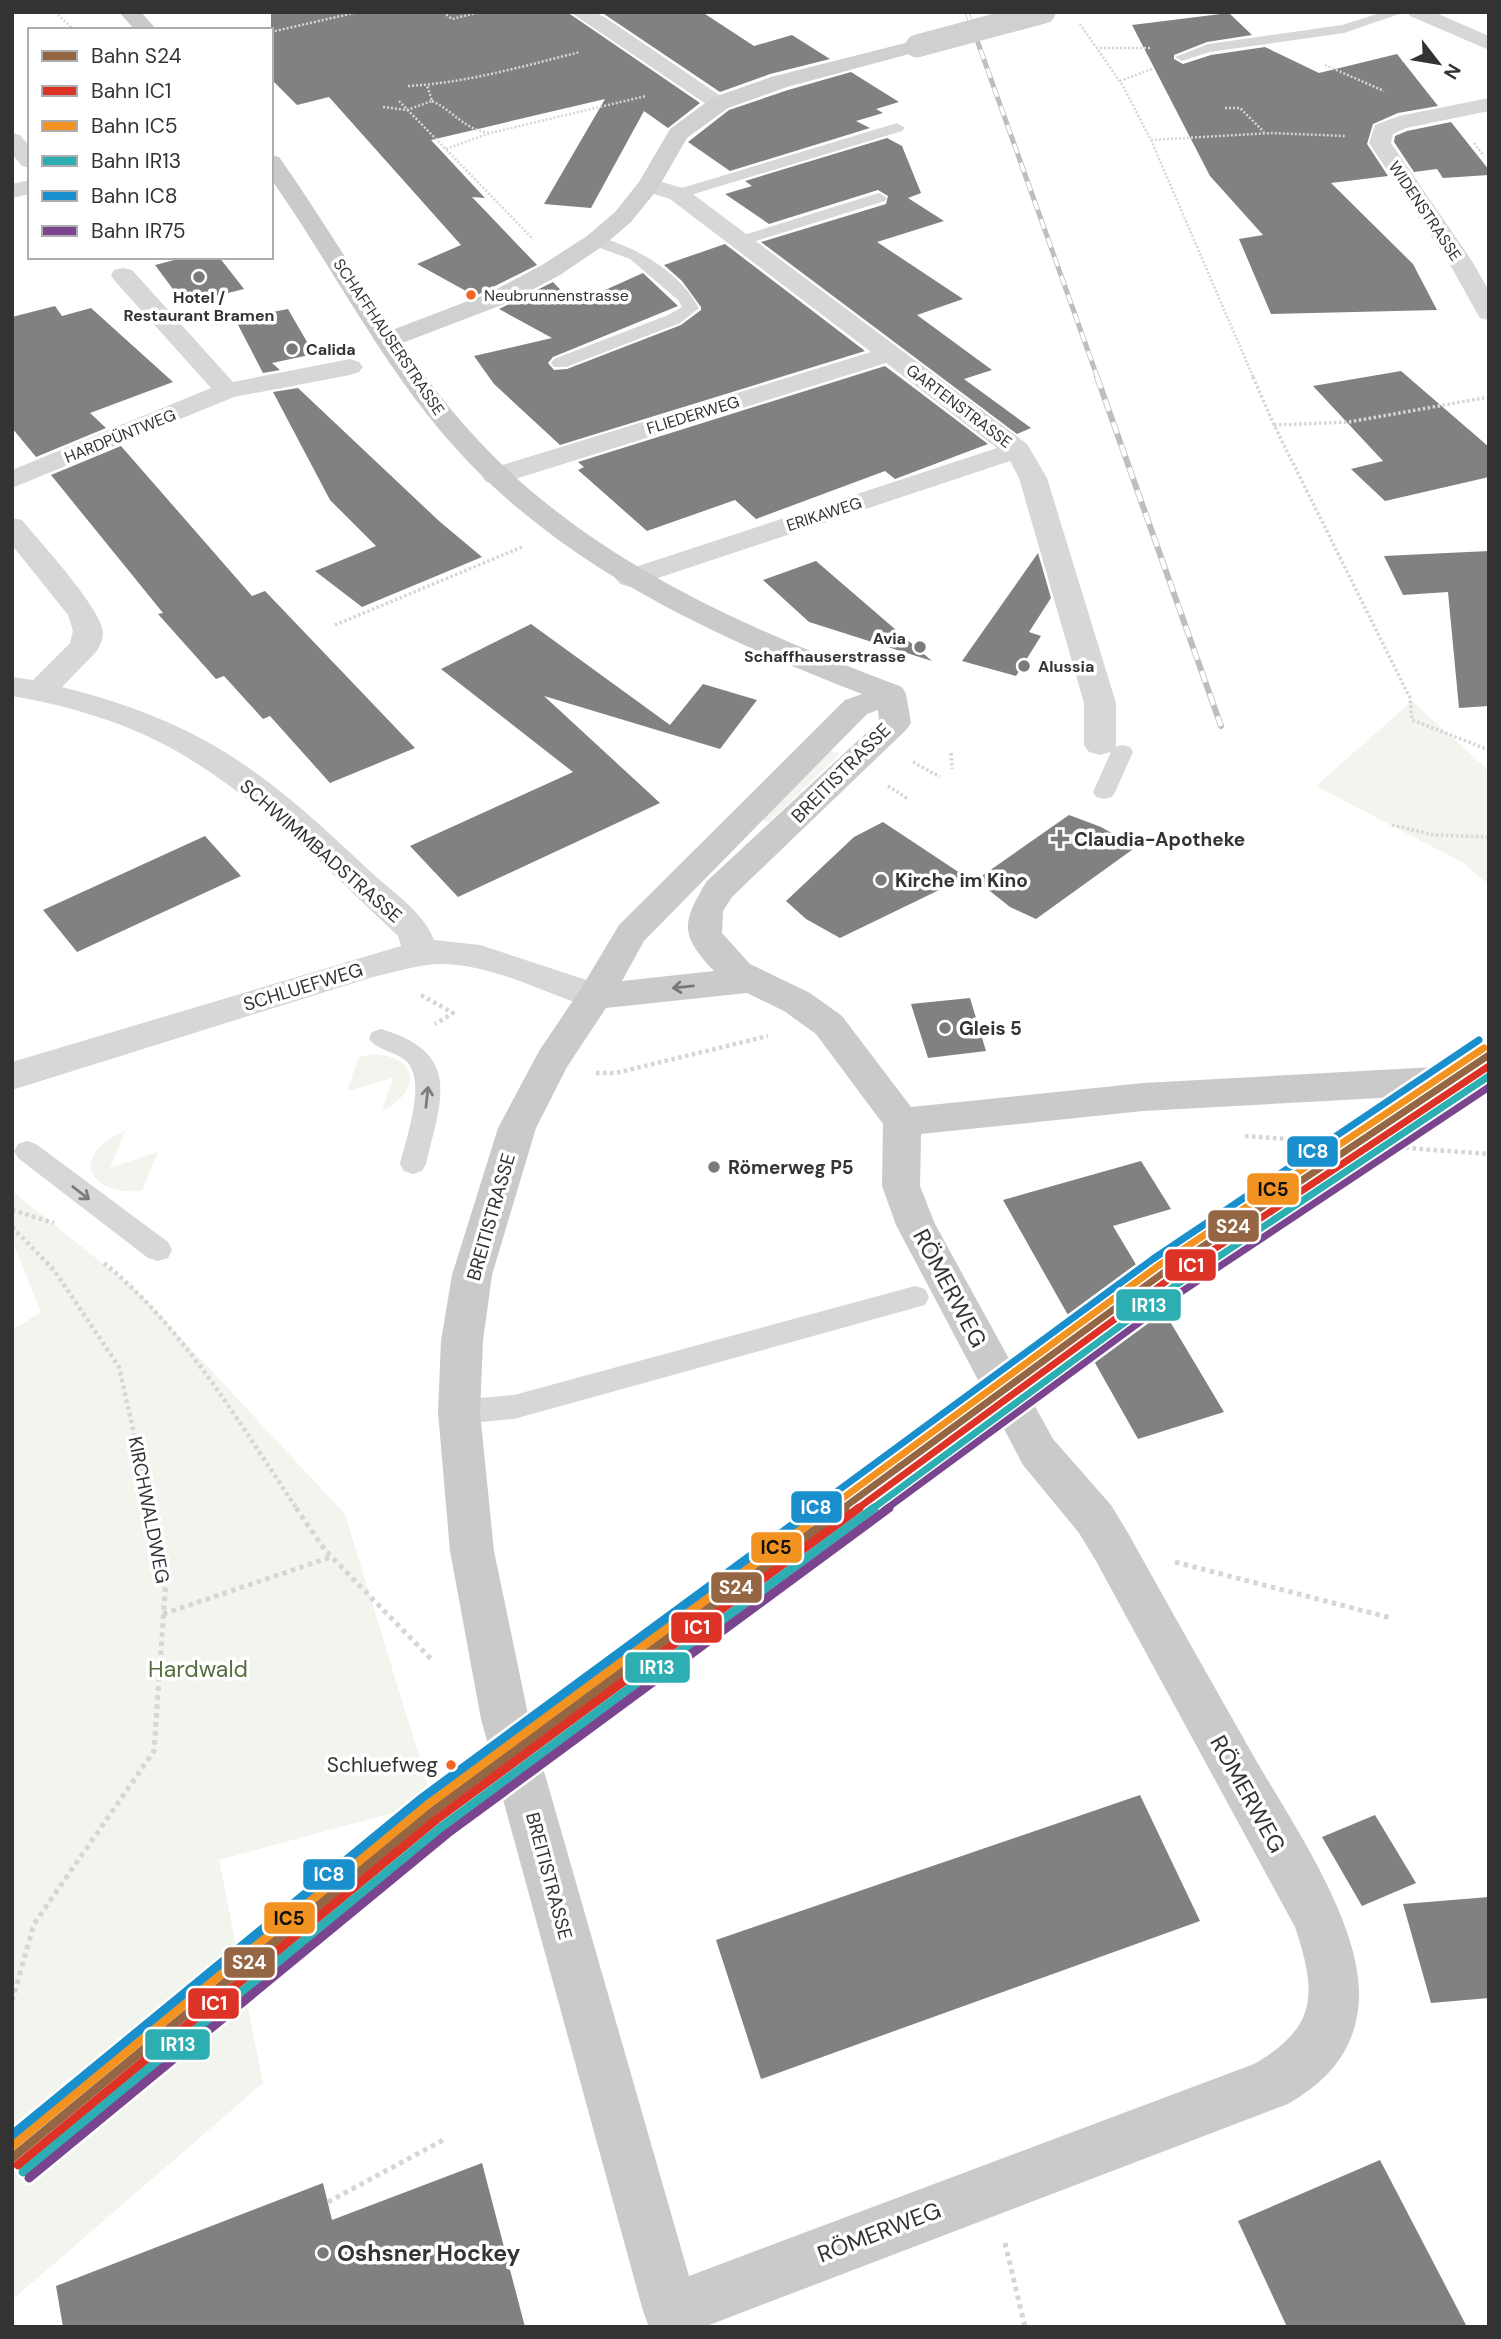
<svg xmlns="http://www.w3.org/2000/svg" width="1501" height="2339" font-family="'DM Sans',sans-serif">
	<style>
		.green { fill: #f1f5ed }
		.building { fill: #818181 }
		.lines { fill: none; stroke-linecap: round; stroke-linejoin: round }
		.path-far3 { stroke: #d6d6d6; stroke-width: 2.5; stroke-dasharray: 2 2; stroke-linecap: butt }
		.path-far2 { stroke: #d6d6d6; stroke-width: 3.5; stroke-dasharray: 2.5 2.5; stroke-linecap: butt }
		.path-far1 { stroke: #d6d6d6; stroke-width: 4.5; stroke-dasharray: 3.5 3.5; stroke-linecap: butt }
		.path { stroke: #d6d6d6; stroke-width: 5; stroke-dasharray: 4.5 4.5; stroke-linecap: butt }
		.lane { fill: #d7d7d7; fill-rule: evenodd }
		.street { fill: #d7d7d7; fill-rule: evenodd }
		.secondary { fill: #d0d0d0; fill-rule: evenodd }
		.primary { fill: #cacaca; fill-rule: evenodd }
		.rail-far1-casing { stroke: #bebebe; stroke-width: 5 }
		.rail-casing { stroke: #bebebe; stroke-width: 6 }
		.rail-far1 { stroke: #fff; stroke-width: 3.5; stroke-dasharray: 10; stroke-linecap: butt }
		.rail { stroke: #fff; stroke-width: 4.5; stroke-dasharray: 12; stroke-linecap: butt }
		.secondary-bridge { stroke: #d0d0d0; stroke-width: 23 }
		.rail-1-far1-casing { stroke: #fff; stroke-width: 12 }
		.rail-1-casing { stroke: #fff; stroke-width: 14 }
		.rail-2-far1-casing { stroke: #fff; stroke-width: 12 }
		.rail-2-casing { stroke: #fff; stroke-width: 14 }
		.rail-3-far1-casing { stroke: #fff; stroke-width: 12 }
		.rail-3-casing { stroke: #fff; stroke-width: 14 }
		.rail-4-far1-casing { stroke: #fff; stroke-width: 12 }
		.rail-4-casing { stroke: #fff; stroke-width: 14 }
		.rail-5-far1-casing { stroke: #fff; stroke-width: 12 }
		.rail-5-casing { stroke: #fff; stroke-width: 14 }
		.rail-6-far1-casing { stroke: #fff; stroke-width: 12 }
		.rail-6-casing { stroke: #fff; stroke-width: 14 }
		.rail-1-far1 { stroke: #946644; stroke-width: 7 }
		.rail-1 { stroke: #946644; stroke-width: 9 }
		.rail-2-far1 { stroke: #dd3327; stroke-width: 7 }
		.rail-2 { stroke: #dd3327; stroke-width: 9 }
		.rail-3-far1 { stroke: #f29220; stroke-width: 7 }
		.rail-3 { stroke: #f29220; stroke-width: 9 }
		.rail-4-far1 { stroke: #2caeb3; stroke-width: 7 }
		.rail-4 { stroke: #2caeb3; stroke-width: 9 }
		.rail-5-far1 { stroke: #1a8fce; stroke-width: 7 }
		.rail-5 { stroke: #1a8fce; stroke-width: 9 }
		.rail-6-far1 { stroke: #7a448f; stroke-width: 7 }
		.rail-6 { stroke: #7a448f; stroke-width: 9 }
		.oneway { stroke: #777 }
		.oneway2 { stroke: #7d7d7d }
		.poi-dot { fill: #7a7a7a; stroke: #fff; stroke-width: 2.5 }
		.bus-dot { fill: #f26522; stroke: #fff; stroke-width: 2.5 }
		.labels { text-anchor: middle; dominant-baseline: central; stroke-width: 7; stroke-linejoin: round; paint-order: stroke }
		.far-street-label { font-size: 16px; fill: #333; stroke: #fff }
		.far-bus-label { font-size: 16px; fill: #333; stroke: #fff; text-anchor: start }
		.far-poi-label { font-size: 16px; font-weight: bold; fill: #333; stroke: #fff; text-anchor: start }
		.street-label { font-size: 19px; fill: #333; stroke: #fff }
		.poi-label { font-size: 19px; font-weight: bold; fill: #333; stroke: #fff; text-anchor: start }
		.near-bus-label { font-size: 21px; fill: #333; stroke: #fff; text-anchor: end }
		.near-street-label { font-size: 23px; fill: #333; stroke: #fff }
		.near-park-label { font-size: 23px; fill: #56703f; stroke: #fff }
		.near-poi-label { font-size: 23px; font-weight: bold; fill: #333; stroke: #fff; text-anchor: start }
		.line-badge { stroke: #fff; stroke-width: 2.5 }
		.badge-label { font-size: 19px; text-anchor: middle; font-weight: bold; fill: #fff }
		.pale-badge-label { font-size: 19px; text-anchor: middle; font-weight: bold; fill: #111 }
	</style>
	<rect width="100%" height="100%" fill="#fff"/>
	<g class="green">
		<polygon points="1412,701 1489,771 1489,885 1462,862 1316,786"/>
		<polygon points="830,750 840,754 769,822 761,819"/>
		<path d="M372 1054C419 1056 423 1091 382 1111L393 1078 347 1091 359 1057Z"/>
		<path d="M125 1131 110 1168 158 1152 142 1191C85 1196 71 1153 125 1131Z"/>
		<polygon points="12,1191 137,1291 345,1514 433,1802 219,1860 263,2083 12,2300 12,1330 41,1312 12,1240"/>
	</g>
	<g class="building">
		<polygon points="271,12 567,12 700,103 668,128 644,111 591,208 544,204 605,99 431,140 485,198 472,197 537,265 475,296 417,264 461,245 329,97 297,105 271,79"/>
		<polygon points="601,12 702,12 754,46 792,35 830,59 770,74 720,92"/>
		<polygon points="1229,13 1252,35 1207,42 1174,55 1174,59 1183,64 1211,55 1265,47 1319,73 1397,54 1438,106 1398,113 1373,124 1367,144 1388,176 1331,183 1413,264 1437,310 1271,314 1239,239 1263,235 1210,176 1132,25"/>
		<polygon points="851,72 899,102 876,109 883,113 856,121 870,128 730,171 688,142 729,110 788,90"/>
		<polygon points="1451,122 1489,170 1489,175 1443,178 1437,169 1414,172 1394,142 1395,136 1407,131"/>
		<polygon points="887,138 902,146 921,193 908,198 944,221 877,242 963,299 917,315 992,370 964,379 1031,428 1017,434 761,242 886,204 888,196 878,190 769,224 725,194 752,186 745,181"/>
		<polygon points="725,244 865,351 560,445 494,384 474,356 552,338 499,309 553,282 574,304 643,273 678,306 553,357 548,363 554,370 567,369 681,325 701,310 701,307 682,281 664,265"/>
		<polygon points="186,257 219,257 244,289 184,304 155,265"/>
		<polygon points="55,306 62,316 91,308 173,382 90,413 106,428 36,457 12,428 12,317"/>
		<polygon points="288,309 314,354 272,363 280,370 263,373 235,319"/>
		<polygon points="885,366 988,444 895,479 885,471 756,519 735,500 647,531 578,470 584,467 578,462"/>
		<polygon points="1401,371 1489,447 1489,477 1385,501 1351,469 1383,461 1313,386"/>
		<polygon points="298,388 439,521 482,557 362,607 315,571 376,546 330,500 273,392"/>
		<polygon points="121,446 252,596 265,591 415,748 330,783 270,716 263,719 224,676 216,679 158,614 163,613 51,475"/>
		<polygon points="1489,551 1489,706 1459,708 1448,592 1403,595 1384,556"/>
		<polygon points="1038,553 1051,598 1029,632 1041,636 1016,676 962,661"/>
		<polygon points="816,561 932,661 809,622 763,580"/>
		<polygon points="531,624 670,725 703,684 757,700 720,749 544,696 660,803 458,897 410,846 573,772 441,669"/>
		<polygon points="1069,815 1101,827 1136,847 1036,919 1010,907 976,880"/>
		<polygon points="883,822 966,877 840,938 806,919 786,901 854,837"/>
		<polygon points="205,836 241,876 77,952 43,910"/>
		<polygon points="970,998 986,1051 928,1058 911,1004"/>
		<polygon points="1141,1161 1171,1209 1113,1226 1224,1412 1138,1439 1003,1200"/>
		<polygon points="1140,1795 1200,1921 761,2079 716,1940"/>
		<polygon points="1375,1815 1416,1883 1362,1906 1322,1837"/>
		<polygon points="1489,1897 1489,1998 1431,2003 1403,1904"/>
		<polygon points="1380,2160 1467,2327 1287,2327 1238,2221"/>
		<polygon points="482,2163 525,2327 63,2327 56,2286 323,2183 332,2220"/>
	</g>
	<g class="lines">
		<g class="path-far3">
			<polyline points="55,12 74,30"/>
			<polyline points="443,12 452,19 480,12"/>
			<polyline points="1080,24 1123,86 1151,140 1254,379"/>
			<polyline points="271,32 358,12"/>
			<polyline points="1096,48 1150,48"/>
			<polyline points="1325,65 1384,91"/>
			<polyline points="1120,81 1152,69"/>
			<path d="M408 86C466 83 524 66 580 52"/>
			<polyline points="399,101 533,239"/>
			<path d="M432 101C454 111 464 130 490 133"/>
			<polyline points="383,107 407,110 432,101 427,85"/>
			<polyline points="1225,108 1240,108 1264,132"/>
			<polyline points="1151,140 1271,133 1345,136"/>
			<polyline points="1474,143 1484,156"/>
			<polyline points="446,149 490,133 646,96"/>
		</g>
		<g class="path-far2">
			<polyline points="1253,377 1274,425 1410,698 1412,720 1489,750"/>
			<polyline points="1274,425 1349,422 1489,397"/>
			<polyline points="335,625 522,547"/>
			<polyline points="951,753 952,769"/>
			<polyline points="913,762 940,777"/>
			<polyline points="888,786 908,799"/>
			<polyline points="1392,825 1434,835 1489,837"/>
		</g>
		<g class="path-far1">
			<polyline points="421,995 453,1013 435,1024"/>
			<polyline points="596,1073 616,1073 768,1036"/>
			<polyline points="1245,1136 1489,1154"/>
			<polyline points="12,1210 54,1223"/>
			<polyline points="12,1227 54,1270 119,1367 151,1509"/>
			<path d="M104 1263C186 1330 239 1423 297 1509"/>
		</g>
		<g class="path">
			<polyline points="296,1508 325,1550 432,1660"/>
			<polyline points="1175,1562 1391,1618"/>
			<polyline points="163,1614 331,1557"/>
			<polyline points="12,2001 34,1924 154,1751 166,1579 150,1508"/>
			<polyline points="328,2202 445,2139"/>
			<polyline points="1005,2243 1025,2327"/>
		</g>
		<g class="lane">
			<polygon points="1383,12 1405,12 1344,33 1210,52 1182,61 1175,57 1208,44 1342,25"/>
			<polygon points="897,123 905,128 902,131 684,197 672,197 670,194 672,191"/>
			<polygon points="879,193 887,198 885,201 746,244 740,246 732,241 734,238"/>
			<path d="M595 236C635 246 679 271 699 308L680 323 566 367H554L551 363 554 359 668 315 682 307 678 300 630 259 589 244 587 241Z"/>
			<polygon points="1122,745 1130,747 1133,752 1115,792 1112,797 1104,799 1096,797 1093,792 1111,752 1114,747"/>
			<path d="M381 1029C462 1053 442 1098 426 1164L422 1171 413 1174 404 1171 400 1164C406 1139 428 1079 405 1060 394 1051 375 1050 369 1038L372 1032Z"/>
			<polygon points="27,1141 36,1144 168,1242 172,1250 168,1258 158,1261 148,1258 18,1158 14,1151 18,1144"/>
			<polygon points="915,1286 925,1289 929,1297 925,1305 514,1419 459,1424 449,1421 445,1412 449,1403 459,1400 514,1395"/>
		</g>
		<g class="street">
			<polygon points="570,12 595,12 606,18 731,103 728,108 712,108"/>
			<polygon points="1407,12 1434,12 1489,36 1489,50 1410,16"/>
			<polygon points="1489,98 1489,111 1406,128 1393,134 1391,143 1472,261 1489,291 1489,320 1480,318 1477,313 1448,261 1369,143 1375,125 1399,116"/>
			<polygon points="12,133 20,135 30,147 30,168 22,166 12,154"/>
			<polygon points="649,178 686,189 1027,444 1047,478 1116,703 1116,745 1111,752 1100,755 1089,752 1084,745 1084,703 1019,478 1010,461 640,584 630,587 620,584 615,578 620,572 997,448 886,363 506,482 496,484 486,482 482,476 486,470 871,352 670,199 641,190 638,185 641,180"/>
			<polygon points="30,180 30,194 12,198 12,184"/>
			<polygon points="123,268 132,270 233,382 350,359 359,362 363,367 359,372 350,375 234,397 12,488 12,470 211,388 114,280 111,275 114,270"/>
			<path d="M12 518 22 520C39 541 102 609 103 632 103 639 100 647 96 652L62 687C110 699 158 715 202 739 266 773 321 825 373 874 394 893 424 913 434 940L480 945 608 987 613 996 608 1005 595 1009C546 994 495 965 443 964 419 964 396 972 373 977L12 1090V1062L401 946 398 936C330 872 264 803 183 755 131 724 71 706 12 696V677L33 680 70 643 73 631 68 615 12 545Z"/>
		</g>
		<polygon class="secondary" points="917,40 924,42 927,46 924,50 787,87 728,108 687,138 657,190 631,222 603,246 560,275 507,303 397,345 388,348 379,345 375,340 379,335 489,293 542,265 587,236 615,212 639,182 670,129 712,98 771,77"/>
		<g class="primary">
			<polygon points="119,12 141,12 157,30 135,30"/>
			<path d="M271 155 279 157C337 239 386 329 449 407 566 551 732 623 902 687L906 694 911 723 906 730 732 897 723 911 722 933 750 964 810 993 842 1016 911 1107 1143 1083 1489 1064V1092L1143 1111 921 1134 920 1186 935 1224 1053 1439 1111 1505 1128 1533C1169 1607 1211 1681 1253 1755 1290 1820 1363 1924 1359 2000 1356 2050 1329 2080 1288 2104L704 2327H649L643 2311 481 1719 450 1551 438 1412 441 1341 452 1275 498 1128 539 1051 582 987 619 925 845 700 862 694C700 631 540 557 430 418 370 343 326 257 271 179ZM878 710 879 721 707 881C682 922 679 934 714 971L622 981 644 941 867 714ZM747 993 784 1011 816 1034 883 1124 882 1186 896 1225 1023 1465 1079 1533 1096 1561 1295 1927C1317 1993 1318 2027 1254 2064L689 2276 529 1719 494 1551 480 1412 483 1341 492 1275 536 1128 567 1067 606 1008Z"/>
		</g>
		<g class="rail-far1-casing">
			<polyline id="rail-far1" points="967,12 1098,379"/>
		</g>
		<g class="rail-casing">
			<polyline id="rail" points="1097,377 1221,726"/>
		</g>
		<use href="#rail-far1" class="rail-far1"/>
		<use href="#rail" class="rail"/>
		<polyline class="secondary-bridge" points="917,46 1044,12"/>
		<g class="rail-1-far1-casing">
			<polyline id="rail-1-far1" points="842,1509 1163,1273 1489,1055"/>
		</g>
		<g class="rail-1-casing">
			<polyline id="rail-1" points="12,2158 432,1812 845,1508"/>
		</g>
		<g class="rail-2-far1-casing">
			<polyline id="rail-2-far1" points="857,1509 1168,1280 1489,1066"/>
		</g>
		<g class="rail-2-casing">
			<polyline id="rail-2" points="18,2165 437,1819 859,1508"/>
		</g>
		<g class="rail-3-far1-casing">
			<polyline id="rail-3-far1" points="828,1509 1158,1266 1484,1048"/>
		</g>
		<g class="rail-3-casing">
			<polyline id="rail-3" points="12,2146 427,1805 830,1508"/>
		</g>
		<g class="rail-4-far1-casing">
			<polyline id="rail-4-far1" points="872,1509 1173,1287 1489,1076"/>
		</g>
		<g class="rail-4-casing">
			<polyline id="rail-4" points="23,2172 443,1826 874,1508"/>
		</g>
		<g class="rail-5-far1-casing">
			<polyline id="rail-5-far1" points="813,1509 1153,1259 1479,1040"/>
		</g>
		<g class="rail-5-casing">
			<polyline id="rail-5" points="12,2135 422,1798 816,1508"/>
		</g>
		<g class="rail-6-far1-casing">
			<polyline id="rail-6-far1" points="886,1509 1178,1294 1489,1087"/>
		</g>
		<g class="rail-6-casing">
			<polyline id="rail-6" points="29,2178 448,1833 889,1508"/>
		</g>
		<use href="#rail-1-far1" class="rail-1-far1"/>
		<use href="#rail-1" class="rail-1"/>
		<use href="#rail-2-far1" class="rail-2-far1"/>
		<use href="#rail-2" class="rail-2"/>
		<use href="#rail-3-far1" class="rail-3-far1"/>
		<use href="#rail-3" class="rail-3"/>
		<use href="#rail-4-far1" class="rail-4-far1"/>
		<use href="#rail-4" class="rail-4"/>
		<use href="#rail-5-far1" class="rail-5-far1"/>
		<use href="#rail-5" class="rail-5"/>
		<use href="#rail-6-far1" class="rail-6-far1"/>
		<use href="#rail-6" class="rail-6"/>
	</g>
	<defs><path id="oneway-shaft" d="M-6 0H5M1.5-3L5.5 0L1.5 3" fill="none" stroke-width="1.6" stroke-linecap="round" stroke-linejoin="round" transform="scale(1.75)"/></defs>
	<use class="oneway" href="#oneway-shaft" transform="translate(683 987) rotate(174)"/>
	<g class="oneway2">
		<use href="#oneway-shaft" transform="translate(427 1097) rotate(-84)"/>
		<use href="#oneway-shaft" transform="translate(81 1193) rotate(38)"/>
	</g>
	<g class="poi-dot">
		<circle cx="199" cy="277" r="7"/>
		<circle cx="292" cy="349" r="7"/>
		<circle cx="920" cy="647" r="7"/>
		<circle cx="1024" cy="666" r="7"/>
		<path d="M1056.5 828.5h7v7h7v7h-7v7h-7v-7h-7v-7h7z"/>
		<circle cx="881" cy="880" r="7"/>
		<circle cx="945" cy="1028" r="7"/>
		<circle cx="714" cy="1167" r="7"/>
		<circle cx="323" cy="2253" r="7"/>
	</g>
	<g class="bus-dot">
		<circle cx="471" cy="295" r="6"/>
		<circle cx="451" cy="1765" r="6"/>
	</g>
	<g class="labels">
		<g class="far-street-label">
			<text transform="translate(1425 211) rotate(56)">WIDENSTRASSE</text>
			<text transform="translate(389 337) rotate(56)">SCHAFFHAUSERSTRASSE</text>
			<text transform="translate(959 406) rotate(37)">GARTENSTRASSE</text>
			<text transform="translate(693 415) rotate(-17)">FLIEDERWEG</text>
			<text transform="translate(120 436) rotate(-22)">HARDPÜNTWEG</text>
			<text transform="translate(824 514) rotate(-18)">ERIKAWEG</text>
		</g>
		<g class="far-bus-label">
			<text x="484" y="295">Neubrunnenstrasse</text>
		</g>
		<g class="far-poi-label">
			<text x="199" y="297" text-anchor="middle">Hotel /<tspan x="199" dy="18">Restaurant Bramen</tspan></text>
			<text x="306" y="349">Calida</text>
			<text x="906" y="638" text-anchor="end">Avia<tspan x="906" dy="18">Schaffhauserstrasse</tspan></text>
			<text x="1038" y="666">Alussia</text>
		</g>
		<g class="street-label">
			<text transform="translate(841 773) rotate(-45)">BREITISTRASSE</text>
			<text transform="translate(321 851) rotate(41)">SCHWIMMBADSTRASSE</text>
			<text transform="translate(303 987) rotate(-17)">SCHLUEFWEG</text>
			<text transform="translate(491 1217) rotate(-74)">BREITISTRASSE</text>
			<text transform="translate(149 1510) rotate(79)">KIRCHWALDWEG</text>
			<text transform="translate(549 1876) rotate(75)">BREITISTRASSE</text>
		</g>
		<g class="poi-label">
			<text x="1074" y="839">Claudia-Apotheke</text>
			<text x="895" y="880">Kirche im Kino</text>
			<text x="959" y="1028">Gleis 5</text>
			<text x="728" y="1167">Römerweg P5</text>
		</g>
		<g class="near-bus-label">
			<text x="438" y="1765">Schluefweg</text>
		</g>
		<g class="near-street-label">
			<text transform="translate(950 1288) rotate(62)">RÖMERWEG</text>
			<text transform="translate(1248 1794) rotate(61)">RÖMERWEG</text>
			<text transform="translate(879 2232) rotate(-21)">RÖMERWEG</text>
		</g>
		<g class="near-park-label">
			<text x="198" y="1669">Hardwald</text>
		</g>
		<g class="near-poi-label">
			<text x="337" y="2253">Oshsner Hockey</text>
		</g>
	</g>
	<g class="line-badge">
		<rect x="1286" y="1135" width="53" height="33" rx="7" fill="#1a8fce"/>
		<rect x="1246" y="1172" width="54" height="34" rx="7" fill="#f29220"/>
		<rect x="1207" y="1209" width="53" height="34" rx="7" fill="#946644"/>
		<rect x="1164" y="1248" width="53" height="34" rx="7" fill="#dd3327"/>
		<rect x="1115" y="1288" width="67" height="34" rx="7" fill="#2caeb3"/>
		<rect x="790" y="1490" width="53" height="34" rx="7" fill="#1a8fce"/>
		<rect x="750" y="1531" width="53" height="33" rx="7" fill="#f29220"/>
		<rect x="710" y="1571" width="53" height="33" rx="7" fill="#946644"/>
		<rect x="670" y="1611" width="53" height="33" rx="7" fill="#dd3327"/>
		<rect x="624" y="1651" width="67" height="33" rx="7" fill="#2caeb3"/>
		<rect x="302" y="1858" width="54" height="33" rx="7" fill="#1a8fce"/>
		<rect x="263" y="1901" width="53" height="34" rx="7" fill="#f29220"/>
		<rect x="223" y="1946" width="53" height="33" rx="7" fill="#946644"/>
		<rect x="187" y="1987" width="53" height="33" rx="7" fill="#dd3327"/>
		<rect x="144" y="2028" width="67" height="33" rx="7" fill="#2caeb3"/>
	</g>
	<g class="badge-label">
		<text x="1313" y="1158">IC8</text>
		<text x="1233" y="1233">S24</text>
		<text x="1191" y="1272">IC1</text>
		<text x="1149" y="1312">IR13</text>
		<text x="816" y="1514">IC8</text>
		<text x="736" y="1594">S24</text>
		<text x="697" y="1634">IC1</text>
		<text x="657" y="1674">IR13</text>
		<text x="329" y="1881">IC8</text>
		<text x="249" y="1969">S24</text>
		<text x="214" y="2010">IC1</text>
		<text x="178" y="2051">IR13</text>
	</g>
	<g class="pale-badge-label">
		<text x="1273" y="1196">IC5</text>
		<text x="776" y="1554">IC5</text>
		<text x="289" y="1925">IC5</text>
	</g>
	<rect width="1501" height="2339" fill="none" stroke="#333333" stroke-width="28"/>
	<rect x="28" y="28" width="245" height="231" fill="#ffffff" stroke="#adadad" stroke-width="2"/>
	<rect x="42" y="51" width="35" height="10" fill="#946644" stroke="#adadad" stroke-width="2"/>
	<text x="91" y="63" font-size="21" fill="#333333">Bahn S24</text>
	<rect x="42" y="86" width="35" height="10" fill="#dd3327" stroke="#adadad" stroke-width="2"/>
	<text x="91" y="98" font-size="21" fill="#333333">Bahn IC1</text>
	<rect x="42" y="121" width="35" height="10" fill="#f29220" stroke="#adadad" stroke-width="2"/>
	<text x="91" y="133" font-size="21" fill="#333333">Bahn IC5</text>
	<rect x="42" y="156" width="35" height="10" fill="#2caeb3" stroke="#adadad" stroke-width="2"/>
	<text x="91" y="168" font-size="21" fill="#333333">Bahn IR13</text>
	<rect x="42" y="191" width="35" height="10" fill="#1a8fce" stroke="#adadad" stroke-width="2"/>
	<text x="91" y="203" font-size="21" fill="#333333">Bahn IC8</text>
	<rect x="42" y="226" width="35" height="10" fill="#7a448f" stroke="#adadad" stroke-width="2"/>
	<text x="91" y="238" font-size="21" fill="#333333">Bahn IR75</text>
	<g transform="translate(1438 63) rotate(121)" stroke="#ffffff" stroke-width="5" paint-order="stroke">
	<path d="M0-5L12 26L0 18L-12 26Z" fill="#333333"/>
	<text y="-10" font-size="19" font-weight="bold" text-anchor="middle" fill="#333333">N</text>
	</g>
</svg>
